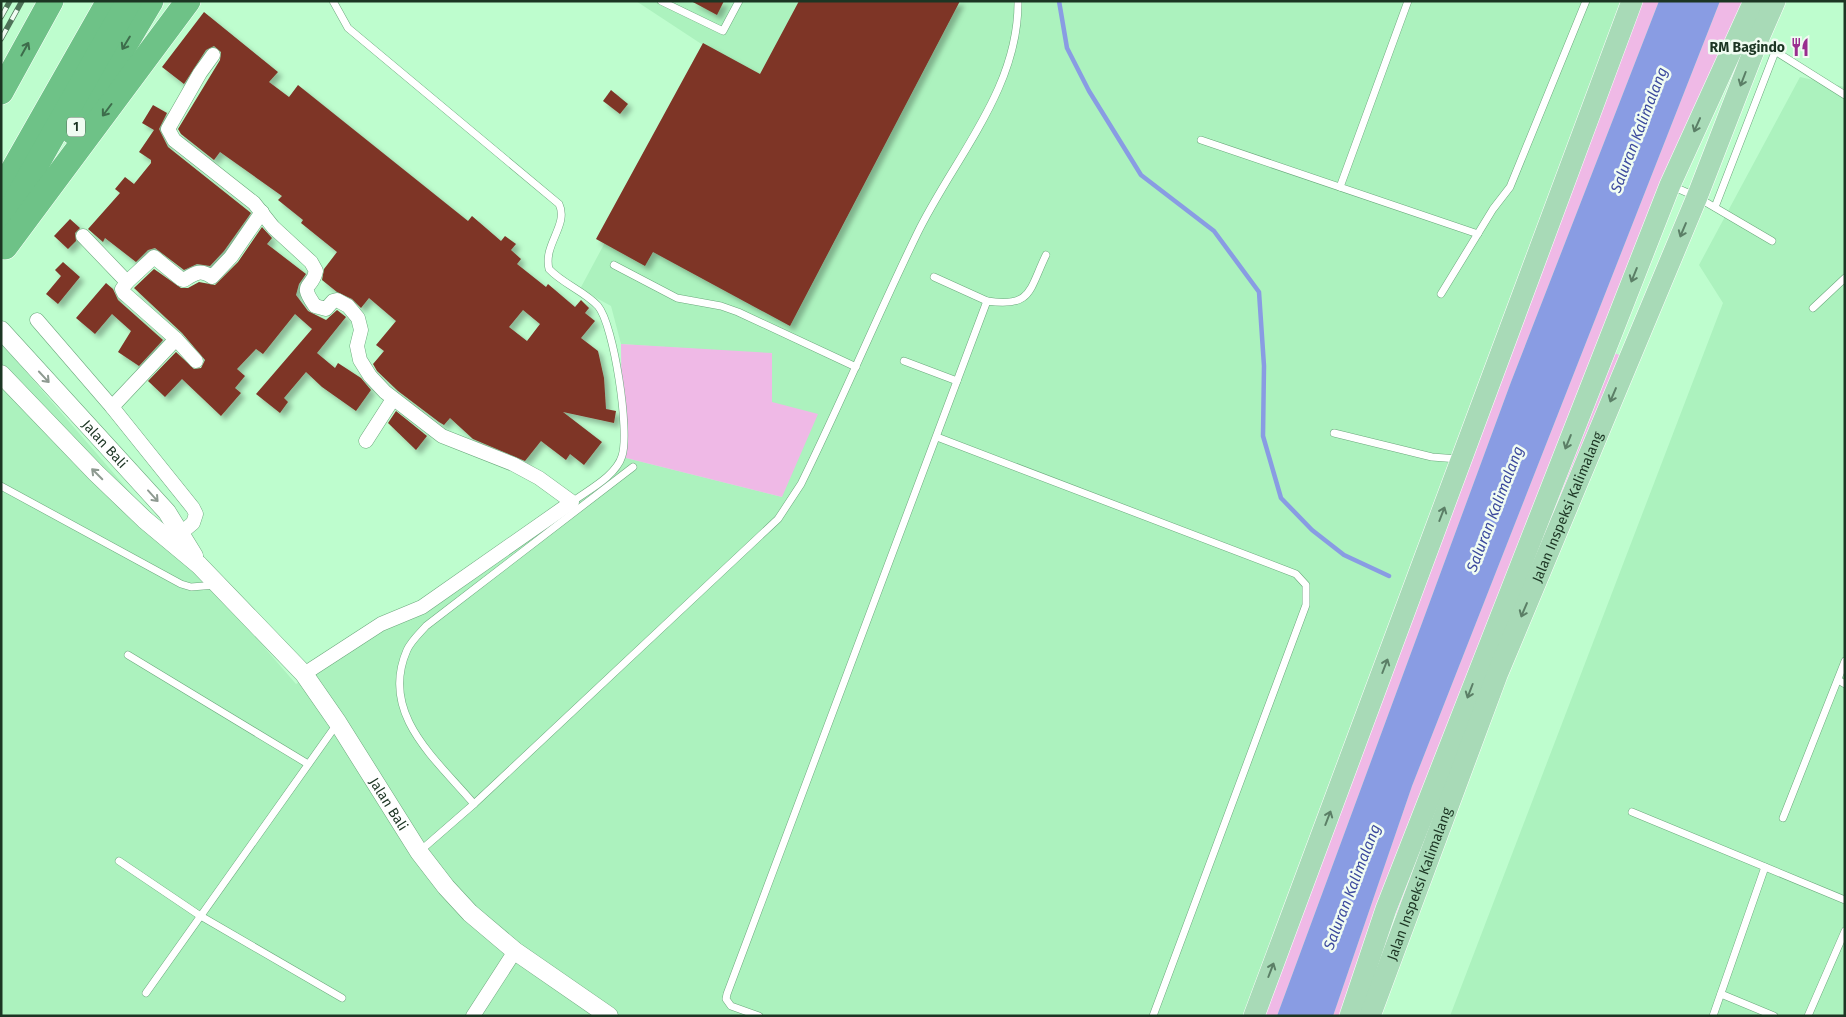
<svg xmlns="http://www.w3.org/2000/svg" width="1846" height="1017" font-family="'Fira Sans',sans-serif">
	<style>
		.built { fill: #acf2be }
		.green { fill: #efb9e6 }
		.water { fill: #899ce3 }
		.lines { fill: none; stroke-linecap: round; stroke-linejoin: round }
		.stream { stroke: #899ce3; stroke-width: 4.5 }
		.building { fill: #7e3427; fill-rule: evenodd; filter: url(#shadow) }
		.service-casing { stroke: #6ba87c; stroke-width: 8 }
		.minor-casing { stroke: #6ba87c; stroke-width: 15 }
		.tertiary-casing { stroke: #6ba87c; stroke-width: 19 }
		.primary-casing { stroke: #fff; stroke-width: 22 }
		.motorway-casing { stroke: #fff; stroke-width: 26 }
		.service { stroke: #fff; stroke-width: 7 }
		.minor { stroke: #fff; stroke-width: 14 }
		.tertiary { stroke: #fff; stroke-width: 18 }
		.primary { stroke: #a8dab7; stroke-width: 21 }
		.motorway { stroke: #6ec287; stroke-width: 25 }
		.rail-casing { stroke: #4e7358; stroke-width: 5.5 }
		.rail { stroke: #f0fcf2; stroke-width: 4; stroke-dasharray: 11; stroke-linecap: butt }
		.oneway { stroke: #3d6d4b }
		.oneway2 { stroke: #5b7f66 }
		.oneway3 { stroke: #8e9a91 }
		.labels { text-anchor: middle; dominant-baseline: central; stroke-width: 5; stroke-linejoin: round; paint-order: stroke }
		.shield { fill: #f0fcf2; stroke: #5c7161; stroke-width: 1 }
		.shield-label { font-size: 12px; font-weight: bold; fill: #1c3523 }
		.poi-label { font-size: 14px; font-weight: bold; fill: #1c3523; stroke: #f0fcf2; text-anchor: end }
		.street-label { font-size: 14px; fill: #1c3523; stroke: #f0fcf2 }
		.water-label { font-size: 15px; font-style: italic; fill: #3b499d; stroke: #f0fcf2 }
	</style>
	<defs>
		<filter id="shadow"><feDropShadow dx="4.5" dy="4.5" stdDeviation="2.5" flood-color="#0004"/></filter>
	</defs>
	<rect width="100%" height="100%" fill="#befdce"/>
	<g class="built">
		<polygon points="636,1 1628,1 1250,1016 1,1016 1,343 296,684 584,494 622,457 782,497 772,402 772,354 621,344 611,306 580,289 709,49"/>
		<polygon points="1800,77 1845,87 1845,1016 1450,1016 1723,303 1699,265"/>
	</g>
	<g class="green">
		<polygon points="1632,1 1659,1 1511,382 1277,1016 1253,1016"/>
		<polygon points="1720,1 1754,1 1605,349 1629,359 1405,918 1386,909 1350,1016 1333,1016 1412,786"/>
		<polygon points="621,344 772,353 772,402 818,414 782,497 622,457"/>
	</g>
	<polygon class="water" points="1659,1 1720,1 1412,786 1333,1016 1277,1016 1511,382"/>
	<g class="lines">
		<polyline class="stream" points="1059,1 1067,48 1089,91 1141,175 1214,231 1259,292 1264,366 1263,436 1281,498 1312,530 1344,555 1389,576"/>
	</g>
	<g class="building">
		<polygon points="691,1 724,1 717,15"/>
		<polygon points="799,1 960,1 790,326 653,252 645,266 596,239 703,43 760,74"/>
		<path d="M204 12 278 72 269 82 289 97 298 85 468 221 472 216 501 241 505 236 516 244 511 250 521 259 517 264 546 287 548 284 575 307 581 300 589 308 585 313 595 321 581 338 598 351 604 378 606 409 616 411 614 423 563 412 602 442 584 465 570 454 566 460 541 441 525 461 473 439 450 418 444 425 439 422 398 391 377 371 373 364 384 351 376 345 396 321 369 298 361 308 352 299 337 292 322 280 324 269 337 252 301 223 303 220 278 200 282 196 220 152 214 160 181 134 178 129 220 60 221 52 214 46 206 50 184 84 162 67ZM523 310 540 324 527 341 509 327Z"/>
		<polygon points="611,90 628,104 620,114 603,101"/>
		<polygon points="153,105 167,113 159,129 168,147 251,213 224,251 210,266 197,264 184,270 155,248 148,250 136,262 105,238 103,242 88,229 120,193 115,189 125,177 134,184 151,163 151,160 139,152 154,130 142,123"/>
		<polygon points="70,219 80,228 75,233 76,241 68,249 54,236"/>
		<polygon points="262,227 272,238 267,244 306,274 299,284 296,295 308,311 326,320 337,310 346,317 317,353 335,368 338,363 361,378 371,390 356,411 322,387 306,372 284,398 288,402 280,413 256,394 312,329 295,314 263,354 256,349 237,369 245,376 235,388 241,393 221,416 182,379 165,397 148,381 176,352 194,369 201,368 205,360 182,333 134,288 154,269 181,288 188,288 199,282 215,285 238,262"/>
		<polygon points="63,262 80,277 58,304 46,294 61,276 55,270"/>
		<polygon points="106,283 113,289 118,300 163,340 139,366 118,352 131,331 112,314 95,334 76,318"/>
		<polygon points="396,411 427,436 416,450 388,423"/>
	</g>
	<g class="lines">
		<g class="service-casing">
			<g id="service">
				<path d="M333 1 348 28 559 204C569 225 543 244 549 269 563 284 584 291 598 306 614 325 630 432 622 456 616 476 588 490 572 502"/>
				<polyline points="661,1 723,31 739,1"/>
				<polyline points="1759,41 1845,95"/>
				<polyline points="1201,140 1478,234"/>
				<polyline points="1672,186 1697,197 1772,241"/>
				<polyline points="1340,187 1408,1"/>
				<polyline points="1715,207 1775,52"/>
				<polyline points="614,265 677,298 721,306 738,312 856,367"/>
				<polyline points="934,277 987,301"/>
				<polyline points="1441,294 1493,209 1510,187 1586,1"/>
				<polyline points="1813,308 1845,278"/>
				<polyline points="904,361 957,381"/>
				<polyline points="1334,433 1432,457 1458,459"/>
				<polyline points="937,437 1296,574 1306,585 1306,605 1153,1016"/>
				<polyline points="1,486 181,584 191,587 216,585"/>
				<polyline points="128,655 308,764"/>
				<polyline points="1838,680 1845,684"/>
				<path d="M474 804 778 519 801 484C842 401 877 316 917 234 954 158 1019 89 1018 1"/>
				<polyline points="1632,812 1845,900"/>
				<polyline points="1783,818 1845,661"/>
				<path d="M420 851 474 804C436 759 379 714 407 650 411 641 420 633 426 626L633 467"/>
				<polyline points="119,861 199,915 342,998"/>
				<polyline points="146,993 337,724"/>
				<polyline points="1721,994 1774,1016"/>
				<path d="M759 1016 731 1006 726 999 727 994 987 301C1032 308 1029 290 1046 255"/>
				<polyline points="1713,1016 1765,867"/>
				<polyline points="1808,1016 1845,931"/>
			</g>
		</g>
		<g class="minor-casing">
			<g id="minor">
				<path d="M213 55 200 73 168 129 174 140 254 203 273 227 311 262 316 271C312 290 298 282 315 306L326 309 333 301 337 300 348 306 358 318 361 330 357 346 360 360 370 376 385 392 442 436 513 464 539 478 572 502 422 607 381 624 304 674"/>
				<polyline points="83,236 127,282 122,289 124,293 176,339 196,361"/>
				<path d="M127 282 154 257 181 279 184 280C195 273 200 269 212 277L231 257 262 212"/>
				<polyline points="37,320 112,407 193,508 196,514 193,523 181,533"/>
				<polyline points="112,407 176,339"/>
				<polyline points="366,441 393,399"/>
				<polyline points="473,1016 515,951"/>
			</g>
		</g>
		<g class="tertiary-casing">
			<g id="tertiary">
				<path id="s1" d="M1 330 167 512 194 556"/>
				<path id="s2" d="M1 374 96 473 145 520 199 565 304 674 338 723 419 852 446 887 470 913 515 951 609 1016"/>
			</g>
		</g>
		<g class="primary-casing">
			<g id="primary">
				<polyline points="1254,1016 1632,1"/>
				<polyline points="1350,1016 1386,909 1670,185 1754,1"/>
				<path id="s3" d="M1370 1016 1497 675 1697 197 1758 40 1775 1"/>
			</g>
		</g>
		<g class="motorway-casing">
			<g id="motorway">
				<polyline points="1,92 51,1"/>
				<polyline points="73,132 151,1"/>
				<polyline points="1,191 109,1"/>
				<polyline points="1,227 129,1"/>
				<polyline points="5,247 188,1"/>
			</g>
		</g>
		<use href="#service" class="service"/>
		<use href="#minor" class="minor"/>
		<use href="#tertiary" class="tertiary"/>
		<use href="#primary" class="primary"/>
		<use href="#motorway" class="motorway"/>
		<g class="rail-casing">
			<g id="rail">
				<polyline points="1,17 10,1"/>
				<polyline points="1,39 22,1"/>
			</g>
		</g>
		<use href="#rail" class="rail"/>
	</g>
	<defs><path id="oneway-shaft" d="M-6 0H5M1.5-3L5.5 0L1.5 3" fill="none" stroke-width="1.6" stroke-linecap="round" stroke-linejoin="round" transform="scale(1.25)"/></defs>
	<g class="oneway">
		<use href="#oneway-shaft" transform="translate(126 43) rotate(121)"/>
		<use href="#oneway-shaft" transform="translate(25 49) rotate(-61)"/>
		<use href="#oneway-shaft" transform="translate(107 110) rotate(127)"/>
	</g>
	<g class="oneway2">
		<use href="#oneway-shaft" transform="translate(1743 79) rotate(111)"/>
		<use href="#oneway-shaft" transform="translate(1697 125) rotate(114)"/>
		<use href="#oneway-shaft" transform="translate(1683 230) rotate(113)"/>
		<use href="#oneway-shaft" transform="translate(1634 275) rotate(112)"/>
		<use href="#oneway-shaft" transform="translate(1613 395) rotate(113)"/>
		<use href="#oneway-shaft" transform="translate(1568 442) rotate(112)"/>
		<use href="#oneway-shaft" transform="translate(1442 514) rotate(-69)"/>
		<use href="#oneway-shaft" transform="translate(1524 610) rotate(113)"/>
		<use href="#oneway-shaft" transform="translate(1385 666) rotate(-69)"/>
		<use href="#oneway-shaft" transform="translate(1470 691) rotate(111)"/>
		<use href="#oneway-shaft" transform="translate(1328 818) rotate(-69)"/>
		<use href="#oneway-shaft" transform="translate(1271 970) rotate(-69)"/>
	</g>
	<g class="oneway3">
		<use href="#oneway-shaft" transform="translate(44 377) rotate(47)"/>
		<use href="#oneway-shaft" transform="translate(97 474) rotate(-135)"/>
		<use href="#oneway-shaft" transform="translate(153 496) rotate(48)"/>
	</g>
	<defs>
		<g id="restaurant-bare" transform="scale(1.5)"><path d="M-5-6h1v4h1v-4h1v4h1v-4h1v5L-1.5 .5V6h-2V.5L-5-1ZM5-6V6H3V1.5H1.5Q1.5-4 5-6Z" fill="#9a2e8f" stroke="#f0fcf2" stroke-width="2.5" paint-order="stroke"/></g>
	</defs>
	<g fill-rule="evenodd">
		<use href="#restaurant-bare" x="1800" y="47"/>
	</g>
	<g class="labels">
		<rect class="shield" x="67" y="117.5" width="18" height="19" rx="4"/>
		<g class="shield-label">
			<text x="76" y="127">1</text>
		</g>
		<g class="poi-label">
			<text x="1785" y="47">RM Bagindo</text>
		</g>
		<g class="street-label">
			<text stroke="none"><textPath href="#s1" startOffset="154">Jalan Bali</textPath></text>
			<text stroke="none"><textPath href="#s3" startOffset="546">Jalan Inspeksi Kalimalang</textPath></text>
			<text stroke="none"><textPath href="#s2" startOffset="582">Jalan Bali</textPath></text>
			<text stroke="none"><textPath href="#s3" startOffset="141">Jalan Inspeksi Kalimalang</textPath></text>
		</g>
		<g class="water-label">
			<text transform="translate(1639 130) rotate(-69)">Saluran Kalimalang</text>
			<text transform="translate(1495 509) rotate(-69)">Saluran Kalimalang</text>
			<text transform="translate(1352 887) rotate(-69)">Saluran Kalimalang</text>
		</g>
	</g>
	<rect width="1846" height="1017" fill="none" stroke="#1c3523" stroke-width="5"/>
</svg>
